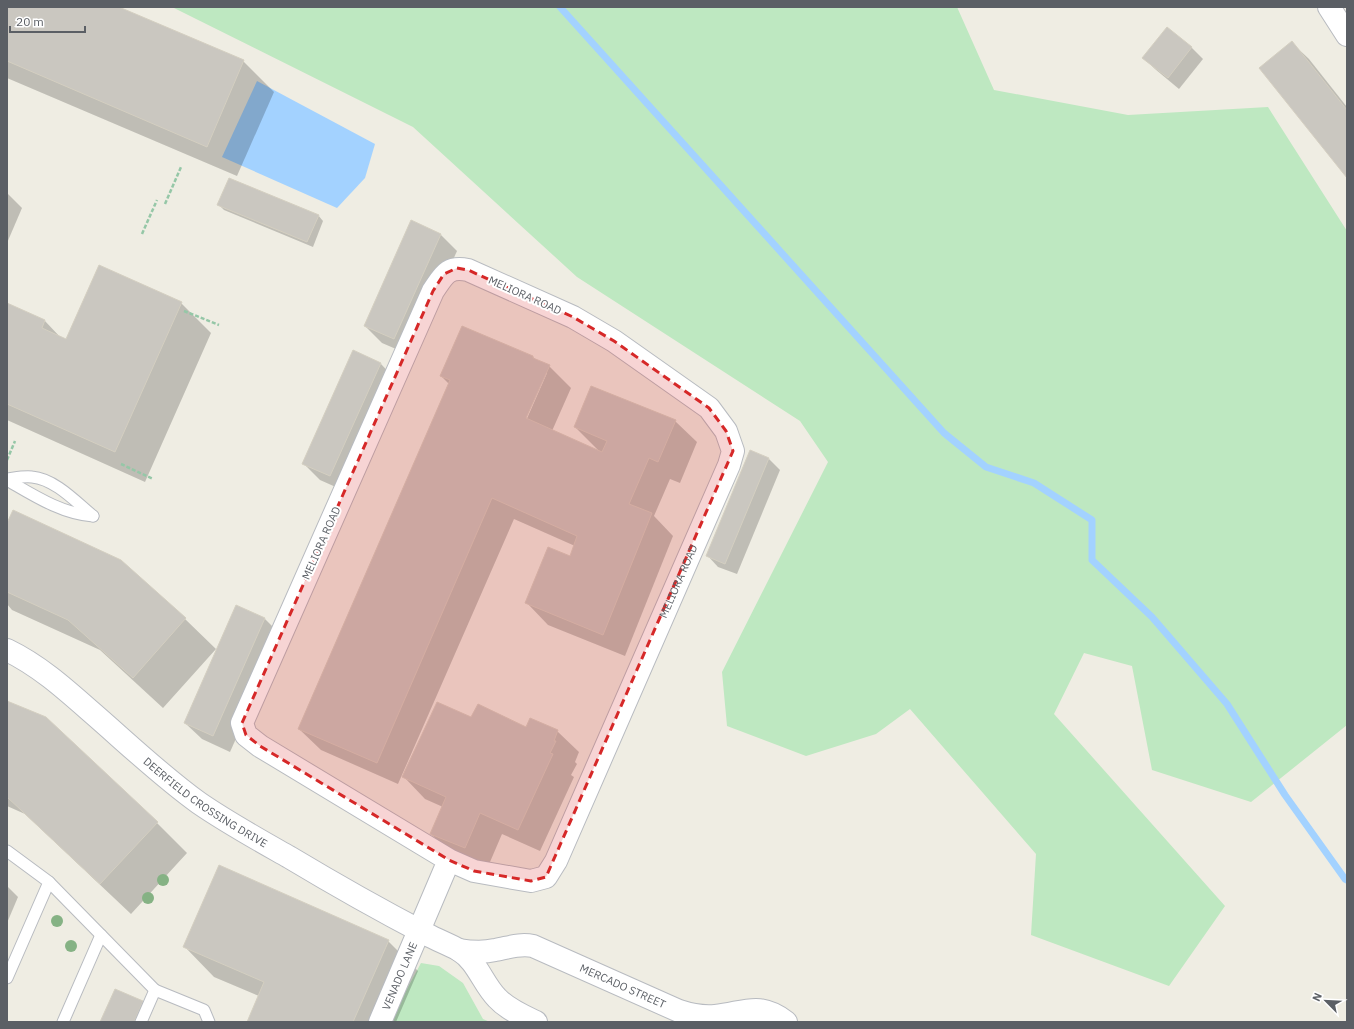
<svg xmlns="http://www.w3.org/2000/svg" width="1354" height="1029" font-family="'IBM Plex Sans',sans-serif">
	<style>
		.green { fill: #bee8c1 }
		.water { fill: #a3d2ff }
		.shadow { fill: #0003; fill-rule: evenodd }
		.lines { fill: none; stroke-linecap: round; stroke-linejoin: round }
		.stream { stroke: #a3d2ff; stroke-width: 7 }
		.building { fill: #cac7c0; stroke: #d4cfc1 }
		.lane-casing { stroke: #b8bbc0; stroke-width: 13 }
		.street-casing { stroke: #b8bbc0; stroke-width: 24 }
		.path { stroke: #95c7a7; stroke-width: 2.5; stroke-dasharray: 4 2; stroke-linecap: butt }
		.lane { stroke: #fff; stroke-width: 11 }
		.street { stroke: #fff; stroke-width: 22 }
		.tree { fill: #85b284 }
		.marked { fill: #d62828; fill-opacity: 0.2; stroke: #d62828; stroke-width: 3; stroke-dasharray: 8 5; stroke-linejoin: round }
		.labels { text-anchor: middle; dominant-baseline: central; stroke-width: 4; stroke-linejoin: round; paint-order: stroke }
		.street-label { font-size: 11px; fill: #5b5f65; stroke: #fff }
	</style>
	<rect width="100%" height="100%" fill="#efede3"/>
	<g class="green">
		<polygon points="172,7 957,7 994,90 1128,115 1268,107 1347,231 1347,725 1251,802 1152,770 1132,666 1084,653 1054,714 1225,906 1169,986 1031,935 1036,854 910,709 876,734 806,756 727,726 722,672 828,462 800,421 577,277 413,127"/>
		<polygon points="421,963 439,966 463,983 483,1019 490,1022 394,1022 394,1013"/>
	</g>
	<polygon class="water" points="257,81 375,144 365,178 337,208 222,157"/>
	<g class="shadow">
		<polygon points="7,7 116,7 243,61 274,92 237,176 7,78"/>
		<polygon points="1167,29 1192,48 1203,59 1179,89 1155,69 1144,58"/>
		<polygon points="1292,43 1309,59 1347,107 1347,177"/>
		<polygon points="7,193 22,208 7,243"/>
		<polygon points="219,205 318,215 323,221 313,247 224,210"/>
		<polygon points="440,234 457,251 410,355 382,343 365,326"/>
		<polygon points="181,303 211,333 145,482 7,420 7,304 45,321 62,339 66,340"/>
		<polygon points="354,352 381,364 397,381 347,492 320,480 303,463"/>
		<path d="M533 357 536 360 549 366 571 388 552 431 600 452 575 427 675 421 697 442 680 483 670 479 654 516 673 536 625 656 548 625 527 603 570 557 575 546 514 519 398 784 321 750 299 729 449 384 441 376ZM545 373H547L525 423H524Z"/>
		<polygon points="750,451 769,459 780,470 737,574 718,567 707,555"/>
		<polygon points="7,526 121,561 185,619 216,649 163,708 100,650 12,610 7,604"/>
		<polygon points="237,607 265,619 282,636 230,752 202,739 185,723"/>
		<polygon points="7,703 45,718 157,823 187,853 131,914 25,814 7,806"/>
		<polygon points="471,719 526,728 557,731 579,752 575,762 577,764 571,775 574,777 540,851 502,834 487,869 453,856 431,834 443,807 425,799 404,777"/>
		<polygon points="7,886 18,897 7,923"/>
		<polygon points="388,941 418,971 396,1022 248,1022 259,996 214,977 184,946"/>
		<polygon points="142,1002 148,1007 141,1022 101,1022"/>
	</g>
	<g class="lines">
		<polyline class="stream" points="560,7 944,433 986,467 1034,483 1092,520 1092,560 1152,617 1227,704 1285,795 1345,879 1347,880"/>
	</g>
	<g class="building">
		<polygon points="7,7 119,7 244,60 207,147 7,61"/>
		<polygon points="1167,27 1192,47 1168,78 1142,58"/>
		<polygon points="1292,41 1347,110 1347,178 1259,68"/>
		<polygon points="229,178 319,215 307,242 217,205"/>
		<polygon points="411,220 441,234 394,339 364,326"/>
		<polygon points="99,265 182,302 115,452 7,404 7,303 45,320 42,328 66,339"/>
		<polygon points="462,326 533,356 533,358 550,365 526,418 602,452 607,441 574,427 591,386 676,420 658,462 649,458 629,504 652,513 603,635 525,603 548,547 570,556 577,536 492,498 377,763 298,729 450,380 440,376"/>
		<polygon points="353,350 381,363 330,476 302,464"/>
		<polygon points="750,450 769,458 725,564 706,556"/>
		<polygon points="13,510 121,560 186,618 133,678 68,620 7,592 7,523"/>
		<polygon points="236,605 265,618 213,736 184,723"/>
		<polygon points="7,701 46,717 158,822 100,884 7,797"/>
		<polygon points="437,702 471,717 478,704 526,727 530,718 558,730 554,741 556,741 550,753 553,754 518,830 480,813 465,848 430,834 446,797 402,777"/>
		<polygon points="219,865 389,940 353,1022 247,1022 264,982 183,947"/>
		<polygon points="115,989 143,1001 134,1022 100,1022"/>
	</g>
	<g class="lines">
		<g class="lane-casing">
			<g id="lane">
				<path d="M7 479C15 478 24 476 32 477 55 479 76 502 93 516"/>
				<path d="M7 480C33 495 62 514 93 516"/>
				<polyline points="7,851 49,882 7,978"/>
				<polyline points="49,882 155,990"/>
				<polyline points="63,1022 101,935"/>
				<polyline points="141,1022 155,990 204,1010 209,1022"/>
			</g>
		</g>
		<g class="street-casing">
			<g id="street">
				<polyline points="1329,7 1347,35"/>
				<path id="s1" d="M7 650C38 665 63 687 89 710 125 741 160 775 199 803 228 823 259 840 289 857 334 884 380 910 426 934 437 940 448 944 459 950 477 961 483 984 497 998 507 1009 523 1016 536 1022"/>
				<path id="s2" d="M459 950C471 952 483 953 495 950 508 948 519 943 533 946L679 1011C691 1015 703 1017 715 1016 745 1013 758 1001 786 1022"/>
				<path id="s3" d="M380 1022 449 860 474 871 531 881 546 877 556 861 729 465 733 451 726 431 709 408 614 341 573 317 468 270C447 266 444 275 433 291L242 723 246 735 260 746 449 860"/>
			</g>
		</g>
		<g class="path">
			<polyline points="165,204 181,167"/>
			<polyline points="142,234 157,200"/>
			<polyline points="184,311 219,325"/>
			<polyline points="7,460 15,441"/>
			<polyline points="121,464 153,479"/>
		</g>
		<use href="#lane" class="lane"/>
		<use href="#street" class="street"/>
	</g>
	<g class="tree">
		<circle cx="163" cy="880" r="6"/>
		<circle cx="148" cy="898" r="6"/>
		<circle cx="57" cy="921" r="6"/>
		<circle cx="71" cy="946" r="6"/>
	</g>
	<path class="marked" d="M457 268 468 270 573 317 614 341 709 408 726 431 733 451 546 877 531 881 474 871 449 860 260 746 246 735 242 723 433 291 444 274Z"/>
	<g class="labels">
		<g class="street-label">
			<text transform="translate(525 295) rotate(24)">MELIORA ROAD</text>
			<text transform="translate(321 543) rotate(-66)">MELIORA ROAD</text>
			<text stroke="none"><textPath href="#s3" startOffset="601">MELIORA ROAD</textPath></text>
			<text stroke="none"><textPath href="#s1" startOffset="251">DEERFIELD CROSSING DRIVE</textPath></text>
			<text stroke="none"><textPath href="#s3" startOffset="50">VENADO LANE</textPath></text>
			<text stroke="none"><textPath href="#s2" startOffset="173">MERCADO STREET</textPath></text>
		</g>
	</g>
	<rect width="1354" height="1029" fill="none" stroke="#5b5f65" stroke-width="16"/>
	<g transform="translate(1326 1001) rotate(294)" stroke="#ffffff" stroke-width="3" paint-order="stroke">
	<path d="M0-3L7 15L0 10L-7 15Z" fill="#5b5f65"/>
	<text y="-6" font-size="11" font-weight="bold" text-anchor="middle" fill="#5b5f65">N</text>
	</g>
	<path d="M10 26v6h75v-6" fill="none" stroke="#5b5f65" stroke-width="2"/>
	<text x="16" y="26" font-size="12" fill="#5b5f65" stroke="#ffffff" stroke-width="3" paint-order="stroke">20 m</text>
</svg>
